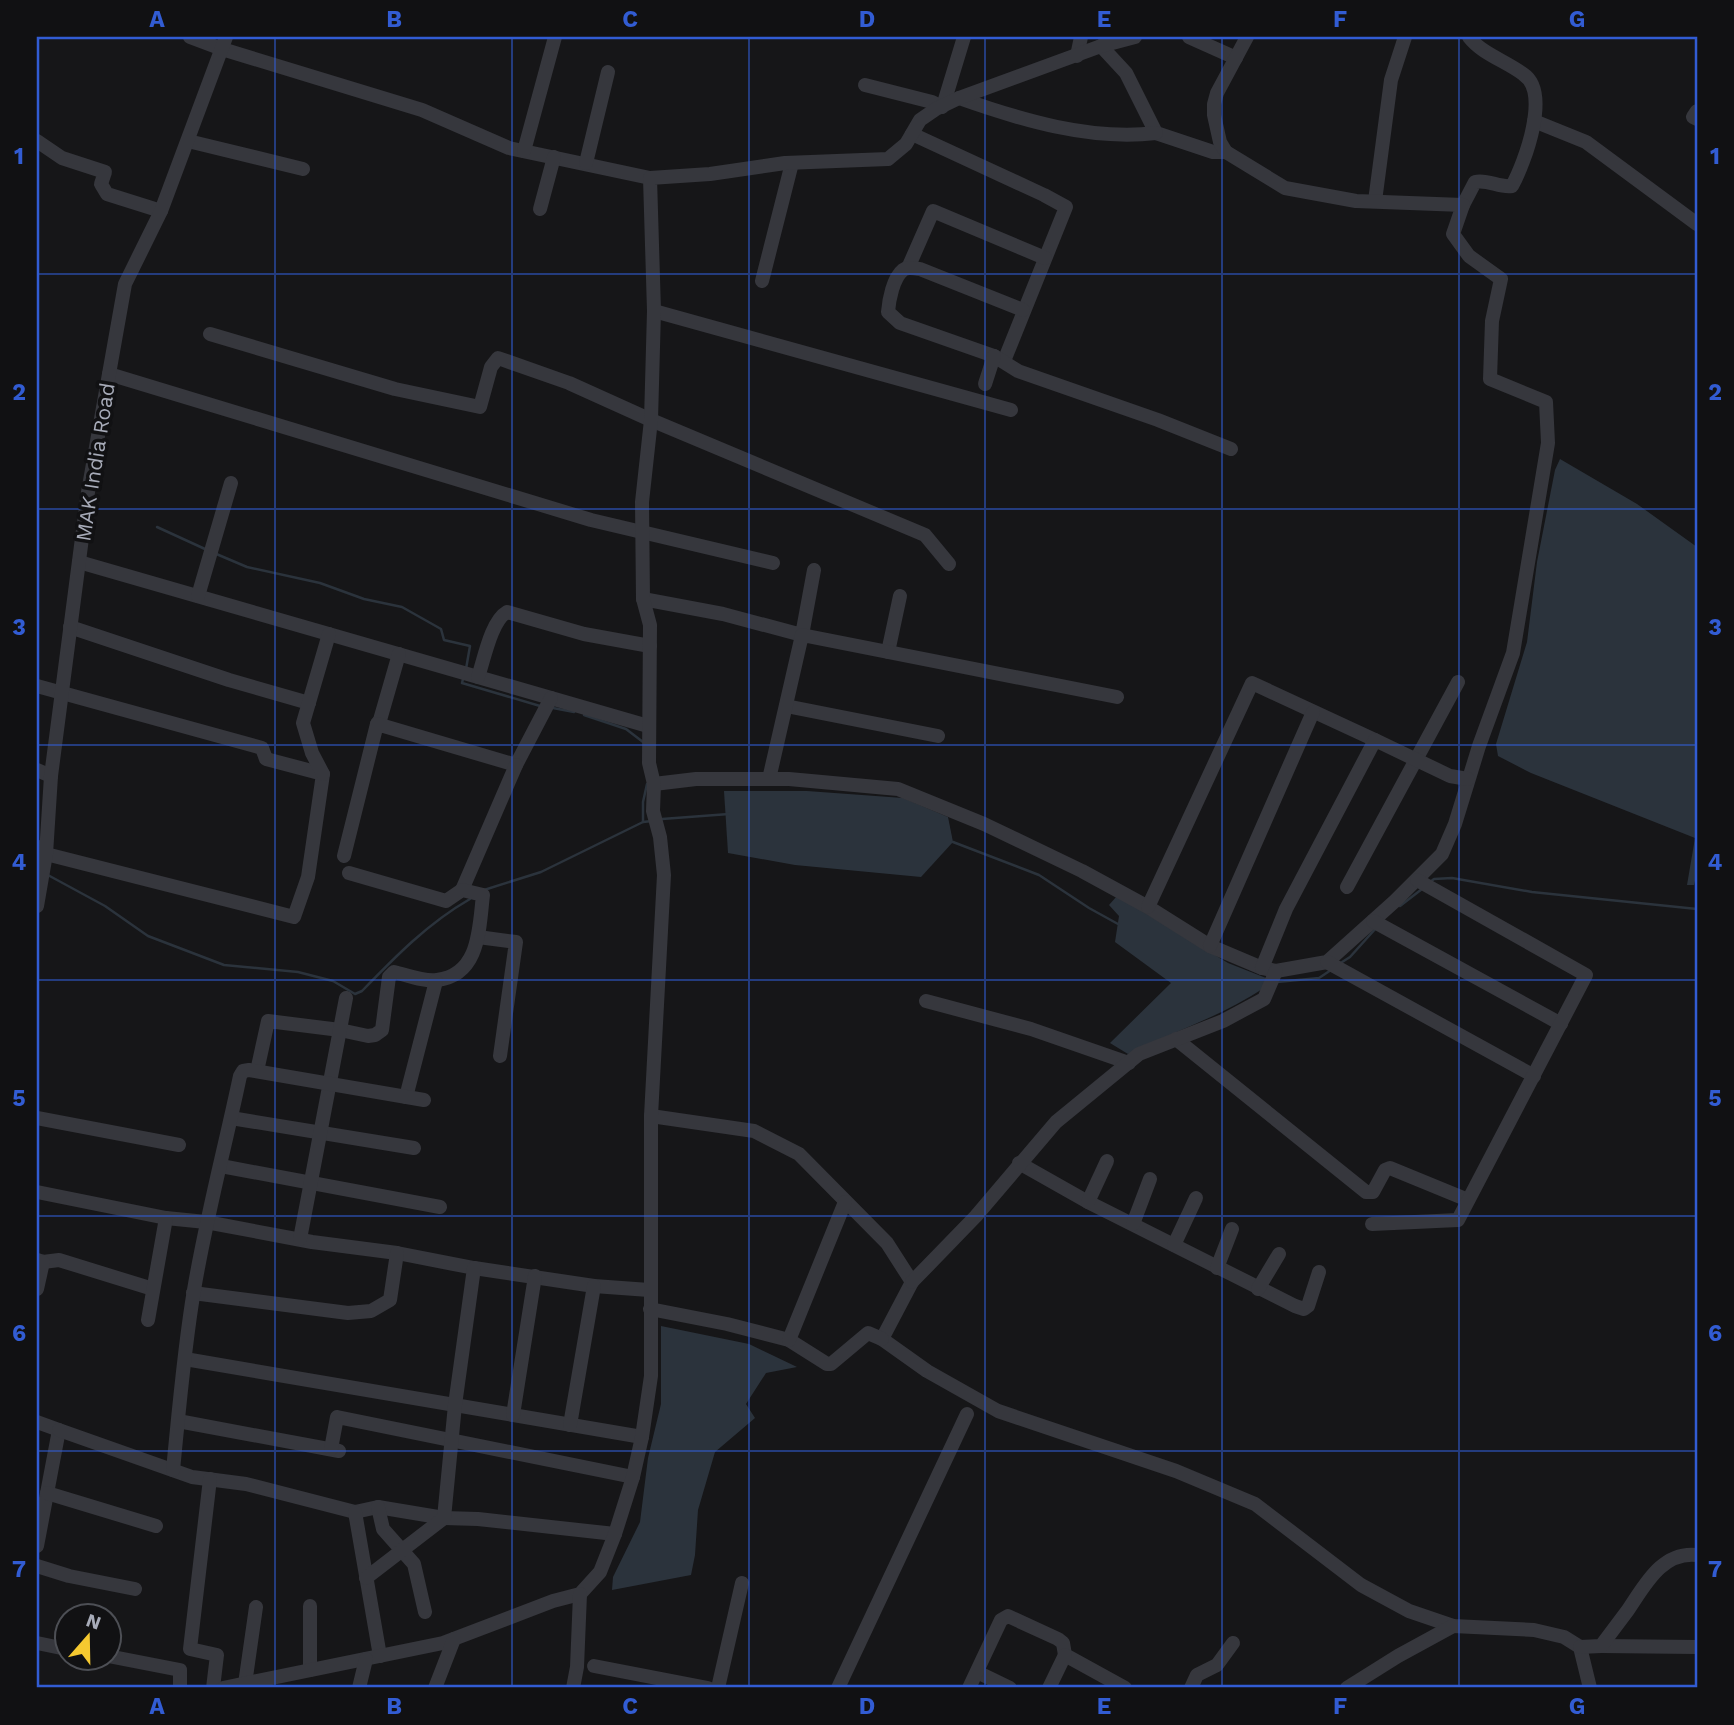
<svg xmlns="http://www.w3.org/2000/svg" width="1734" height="1725" font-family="'Work Sans',sans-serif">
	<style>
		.water { fill: #2b333c }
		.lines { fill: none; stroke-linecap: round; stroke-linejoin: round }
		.stream { stroke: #2b333c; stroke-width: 2.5 }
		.minor { stroke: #36373d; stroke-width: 14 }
		.grid { fill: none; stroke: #325cd3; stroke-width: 2; stroke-opacity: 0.55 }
		.labels { text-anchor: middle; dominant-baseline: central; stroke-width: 7; stroke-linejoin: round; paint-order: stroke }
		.street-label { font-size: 21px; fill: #a7abb8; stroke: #111113 }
		.neatline { fill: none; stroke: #325cd3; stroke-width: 2.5 }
		.grid-label { font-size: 23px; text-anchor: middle; font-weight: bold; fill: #325cd3 }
	</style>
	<rect width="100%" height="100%" fill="#161618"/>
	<g class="water">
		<polygon points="1560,459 1637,504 1697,547 1697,872 1694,885 1687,885 1695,838 1531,773 1498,756 1496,744 1527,642 1537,562 1555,470"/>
		<polygon points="724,791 807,791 903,798 948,817 953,842 921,877 795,865 728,853"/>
		<path d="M1117 896 1228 963 1266 978 1264 988C1222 1016 1173 1032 1128 1054L1110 1043 1171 983 1115 942 1119 916 1109 905Z"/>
		<polygon points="661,1326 749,1344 797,1367 766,1373 746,1404 755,1418 715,1452 698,1510 695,1555 691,1575 612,1590 613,1577 640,1522 648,1458 661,1404"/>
	</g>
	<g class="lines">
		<g class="stream">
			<polyline points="157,527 205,549"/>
			<polyline points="214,553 247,567 320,583 364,599 402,607 441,629 444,640 470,646 466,669"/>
			<polyline points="463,679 462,683 540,706"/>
			<polyline points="553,708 574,712"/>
			<polyline points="584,715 626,729 643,742"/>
			<polyline points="662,819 729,814"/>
			<polyline points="643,822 643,802 647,784"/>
			<polyline points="953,842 1039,875 1089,908 1118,924"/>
			<path d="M46 874 105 906 148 936 224 965 298 972 333 981 355 994 362 991C395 957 428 923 470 899"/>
			<polyline points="1430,882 1434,879 1452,878 1532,892 1697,909"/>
			<polyline points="484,890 541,872 643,822 652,821"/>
			<polyline points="1400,906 1422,889"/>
			<polyline points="1339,964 1350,957 1377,927"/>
			<polyline points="1277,982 1319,978 1331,970"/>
		</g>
		<g class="minor">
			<polyline points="190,37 222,49 422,110 509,148 650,178"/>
			<polyline points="1189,37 1236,58"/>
			<polyline points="1101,46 1126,73 1156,133 1213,152 1226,152"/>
			<polyline points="1077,56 1081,37"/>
			<polyline points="865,85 932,102 942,107"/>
			<path d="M959 98C1021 120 1091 141 1156 133"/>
			<polyline points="943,106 964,37"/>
			<polyline points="1697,111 1693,117 1697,119"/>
			<polyline points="1534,121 1586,142 1697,224"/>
			<polyline points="912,134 1044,195 1066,207 1004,361"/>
			<polyline points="37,141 62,158 105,172 101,184 107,194 161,211"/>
			<polyline points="188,141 303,169"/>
			<polyline points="524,151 555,37"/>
			<polyline points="586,163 608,72"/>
			<polyline points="1375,201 1391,80 1405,37"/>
			<path d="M1463 205 1475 182C1488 179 1499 188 1512 186 1525 162 1551 92 1523 74 1506 61 1482 54 1469 37"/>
			<polyline points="540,209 554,157"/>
			<polyline points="908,268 933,211 1045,258"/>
			<polyline points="762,281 792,163"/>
			<path d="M1023 310 920 269C914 269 908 266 903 270 893 278 889 300 888 312L900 323 994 356 1018 371 1158 420 1231 449"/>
			<polyline points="654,311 1011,410"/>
			<polyline points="210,334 395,389 480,407 491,367 498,358 569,383 651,420 925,535 949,564"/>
			<polyline points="109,374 591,520 773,563"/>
			<polyline points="985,384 994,356"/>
			<polyline points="79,562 648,726"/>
			<polyline points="198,596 231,483"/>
			<polyline points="643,599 723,614 802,635 814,570"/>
			<polyline points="70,627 229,680 309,703"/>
			<polyline points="888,652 900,596"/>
			<path d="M478 677C484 660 491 621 507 612L584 634 650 646"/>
			<polyline points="37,686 262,748 266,759 323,774 308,877 294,917 46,854 41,847"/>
			<polyline points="786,706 938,736"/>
			<polyline points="377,724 380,720 399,654"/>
			<polyline points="37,770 51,776"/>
			<polyline points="323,774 312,753 303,723 329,634"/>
			<polyline points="769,779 802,635 1117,697"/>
			<polyline points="654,784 696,779 789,779 898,789 984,824 1082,871 1148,907 1210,946 1262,968 1276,971 1327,962 1395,901 1442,854 1455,824 1479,746 1513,653 1548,443 1546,402 1490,379 1492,321 1501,279 1469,256 1453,234 1463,205 1356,201 1285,188 1226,152 1220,142 1214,115 1214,104 1217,93 1247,37"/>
			<polyline points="344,856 377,724 516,765 551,698"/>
			<polyline points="1347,887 1458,682"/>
			<polyline points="462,890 516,765"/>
			<polyline points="37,906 46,854 51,776 88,492 125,284 161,211 226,37"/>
			<polyline points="1148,907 1252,683 1375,740"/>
			<polyline points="1373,921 1561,1024"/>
			<polyline points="478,937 516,942 500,1056"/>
			<polyline points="1210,946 1313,712"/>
			<polyline points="1327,962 1534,1076"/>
			<polyline points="1262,968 1286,909 1375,740 1450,776 1468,779"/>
			<polyline points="926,1001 1031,1029 1129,1063"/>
			<polyline points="1176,1039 1366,1192 1373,1192 1385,1170 1390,1168 1468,1200"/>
			<path d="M257 1071 268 1021 340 1030 368 1036 375 1035 382 1030 389 977 394 972C407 975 424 982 437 980 480 975 479 928 483 895L462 890 446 901 349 873"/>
			<polyline points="406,1097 436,981"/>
			<polyline points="651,1116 754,1131 799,1154 887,1243 912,1282 882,1339 927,1371 998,1411 1176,1471 1255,1504 1361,1585 1409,1611 1453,1626 1534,1630 1564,1637 1580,1647 1590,1688"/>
			<polyline points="37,1118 179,1145"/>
			<polyline points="231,1118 414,1148"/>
			<polyline points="1019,1163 1088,1202 1295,1306 1304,1309 1308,1306 1319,1272"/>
			<polyline points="221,1166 440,1207"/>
			<polyline points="37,1192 166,1218 206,1222 312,1242 397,1253 474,1268 594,1286 649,1290"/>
			<polyline points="1088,1202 1107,1161"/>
			<polyline points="1133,1224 1150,1179"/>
			<polyline points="1372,1224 1458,1220 1586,975 1417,880"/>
			<polyline points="300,1239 346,998"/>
			<polyline points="1174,1245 1196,1198"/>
			<polyline points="37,1260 43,1262 59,1260 153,1289"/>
			<polyline points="1217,1268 1232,1229"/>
			<polyline points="912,1282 976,1216 1056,1122 1139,1054 1223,1021 1264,999 1276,971"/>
			<polyline points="37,1289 43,1262"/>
			<polyline points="1258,1289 1279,1254"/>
			<polyline points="193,1293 348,1313 371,1311 390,1300 397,1253"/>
			<polyline points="650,1309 727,1324 789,1340 827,1364 831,1364 868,1333 882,1339"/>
			<polyline points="148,1320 166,1218"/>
			<polyline points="789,1340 845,1202"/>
			<polyline points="185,1359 642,1437"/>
			<polyline points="513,1415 535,1276"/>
			<polyline points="178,1421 339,1451"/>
			<polyline points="37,1422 59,1430 37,1546"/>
			<polyline points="570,1425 594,1286"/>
			<polyline points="59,1430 192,1477 246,1484 355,1512 378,1507 444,1518 478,1519 615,1534"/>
			<polyline points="331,1449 337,1417 633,1477"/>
			<path d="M173 1470C179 1410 184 1349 194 1290 206 1218 225 1147 240 1076L243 1071 249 1070 424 1100"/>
			<polyline points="210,1479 190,1649 217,1655 213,1688"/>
			<polyline points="47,1493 156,1526"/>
			<polyline points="378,1507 383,1529 414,1564 425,1612"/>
			<polyline points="355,1512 380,1656"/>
			<polyline points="37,1566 69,1576 135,1589"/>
			<polyline points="366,1578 444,1518 455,1405 474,1268"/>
			<polyline points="37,1643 66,1649"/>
			<polyline points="1601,1646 1697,1647"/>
			<path d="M1580 1647 1601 1646C1610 1634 1619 1622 1628 1610 1645 1585 1662 1551 1697 1555"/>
			<polyline points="108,1656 180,1670 180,1688"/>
			<polyline points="594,1666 708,1688"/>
			<polyline points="310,1670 310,1606"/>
			<polyline points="977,1672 1010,1688"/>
			<polyline points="245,1684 256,1607"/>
			<polyline points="223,1688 443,1643 553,1601 580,1594 600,1572 615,1534 633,1477 642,1437 651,1376 651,1116 664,875 660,837 653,811 654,784 649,763 650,625 643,599 642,502 651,420 654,311 650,178 710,174 785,163 888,159 906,144 920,120 936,109 959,98 1101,46 1135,37"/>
			<polyline points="359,1688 366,1659"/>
			<polyline points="435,1688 454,1639"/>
			<polyline points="573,1688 577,1667 580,1594"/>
			<polyline points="718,1688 742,1583"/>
			<polyline points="838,1688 967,1414"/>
			<polyline points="969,1688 1001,1620 1008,1616 1058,1639 1063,1643 1065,1655 1125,1688"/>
			<polyline points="1049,1688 1065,1655"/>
			<polyline points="1191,1688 1197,1675 1217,1665 1233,1643"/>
			<polyline points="1347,1688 1398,1656 1453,1626"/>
		</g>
	</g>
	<path class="grid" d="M275 37V1688M512 37V1688M749 37V1688M985 37V1688M1222 37V1688M1459 37V1688M37 274H1697M37 509H1697M37 745H1697M37 980H1697M37 1216H1697M37 1451H1697"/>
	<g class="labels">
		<g class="street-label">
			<text transform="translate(95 462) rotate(-81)">MAK India Road</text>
		</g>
	</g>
	<rect width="1734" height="1725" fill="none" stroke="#111113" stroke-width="77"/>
	<g transform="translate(88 1637) rotate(20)"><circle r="33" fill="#111113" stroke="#4d4f55" stroke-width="2"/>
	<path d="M0-5L12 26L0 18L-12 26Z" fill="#f5c930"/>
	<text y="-10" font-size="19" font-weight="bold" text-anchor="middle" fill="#a7abb8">N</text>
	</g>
	<rect x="38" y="38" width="1658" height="1648" class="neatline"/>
	<g class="grid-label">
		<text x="157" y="27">A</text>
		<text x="394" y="27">B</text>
		<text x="630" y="27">C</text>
		<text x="867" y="27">D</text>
		<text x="1104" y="27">E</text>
		<text x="1340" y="27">F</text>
		<text x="1577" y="27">G</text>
		<text x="19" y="164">1</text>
		<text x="1715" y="164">1</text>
		<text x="19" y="400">2</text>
		<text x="1715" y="400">2</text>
		<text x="19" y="635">3</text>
		<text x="1715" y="635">3</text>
		<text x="19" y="870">4</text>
		<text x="1715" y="870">4</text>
		<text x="19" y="1106">5</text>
		<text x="1715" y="1106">5</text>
		<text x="19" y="1341">6</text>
		<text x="1715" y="1341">6</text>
		<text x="19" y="1577">7</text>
		<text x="1715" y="1577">7</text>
		<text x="157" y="1714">A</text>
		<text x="394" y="1714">B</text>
		<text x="630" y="1714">C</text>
		<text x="867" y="1714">D</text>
		<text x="1104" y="1714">E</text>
		<text x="1340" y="1714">F</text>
		<text x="1577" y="1714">G</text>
	</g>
</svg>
